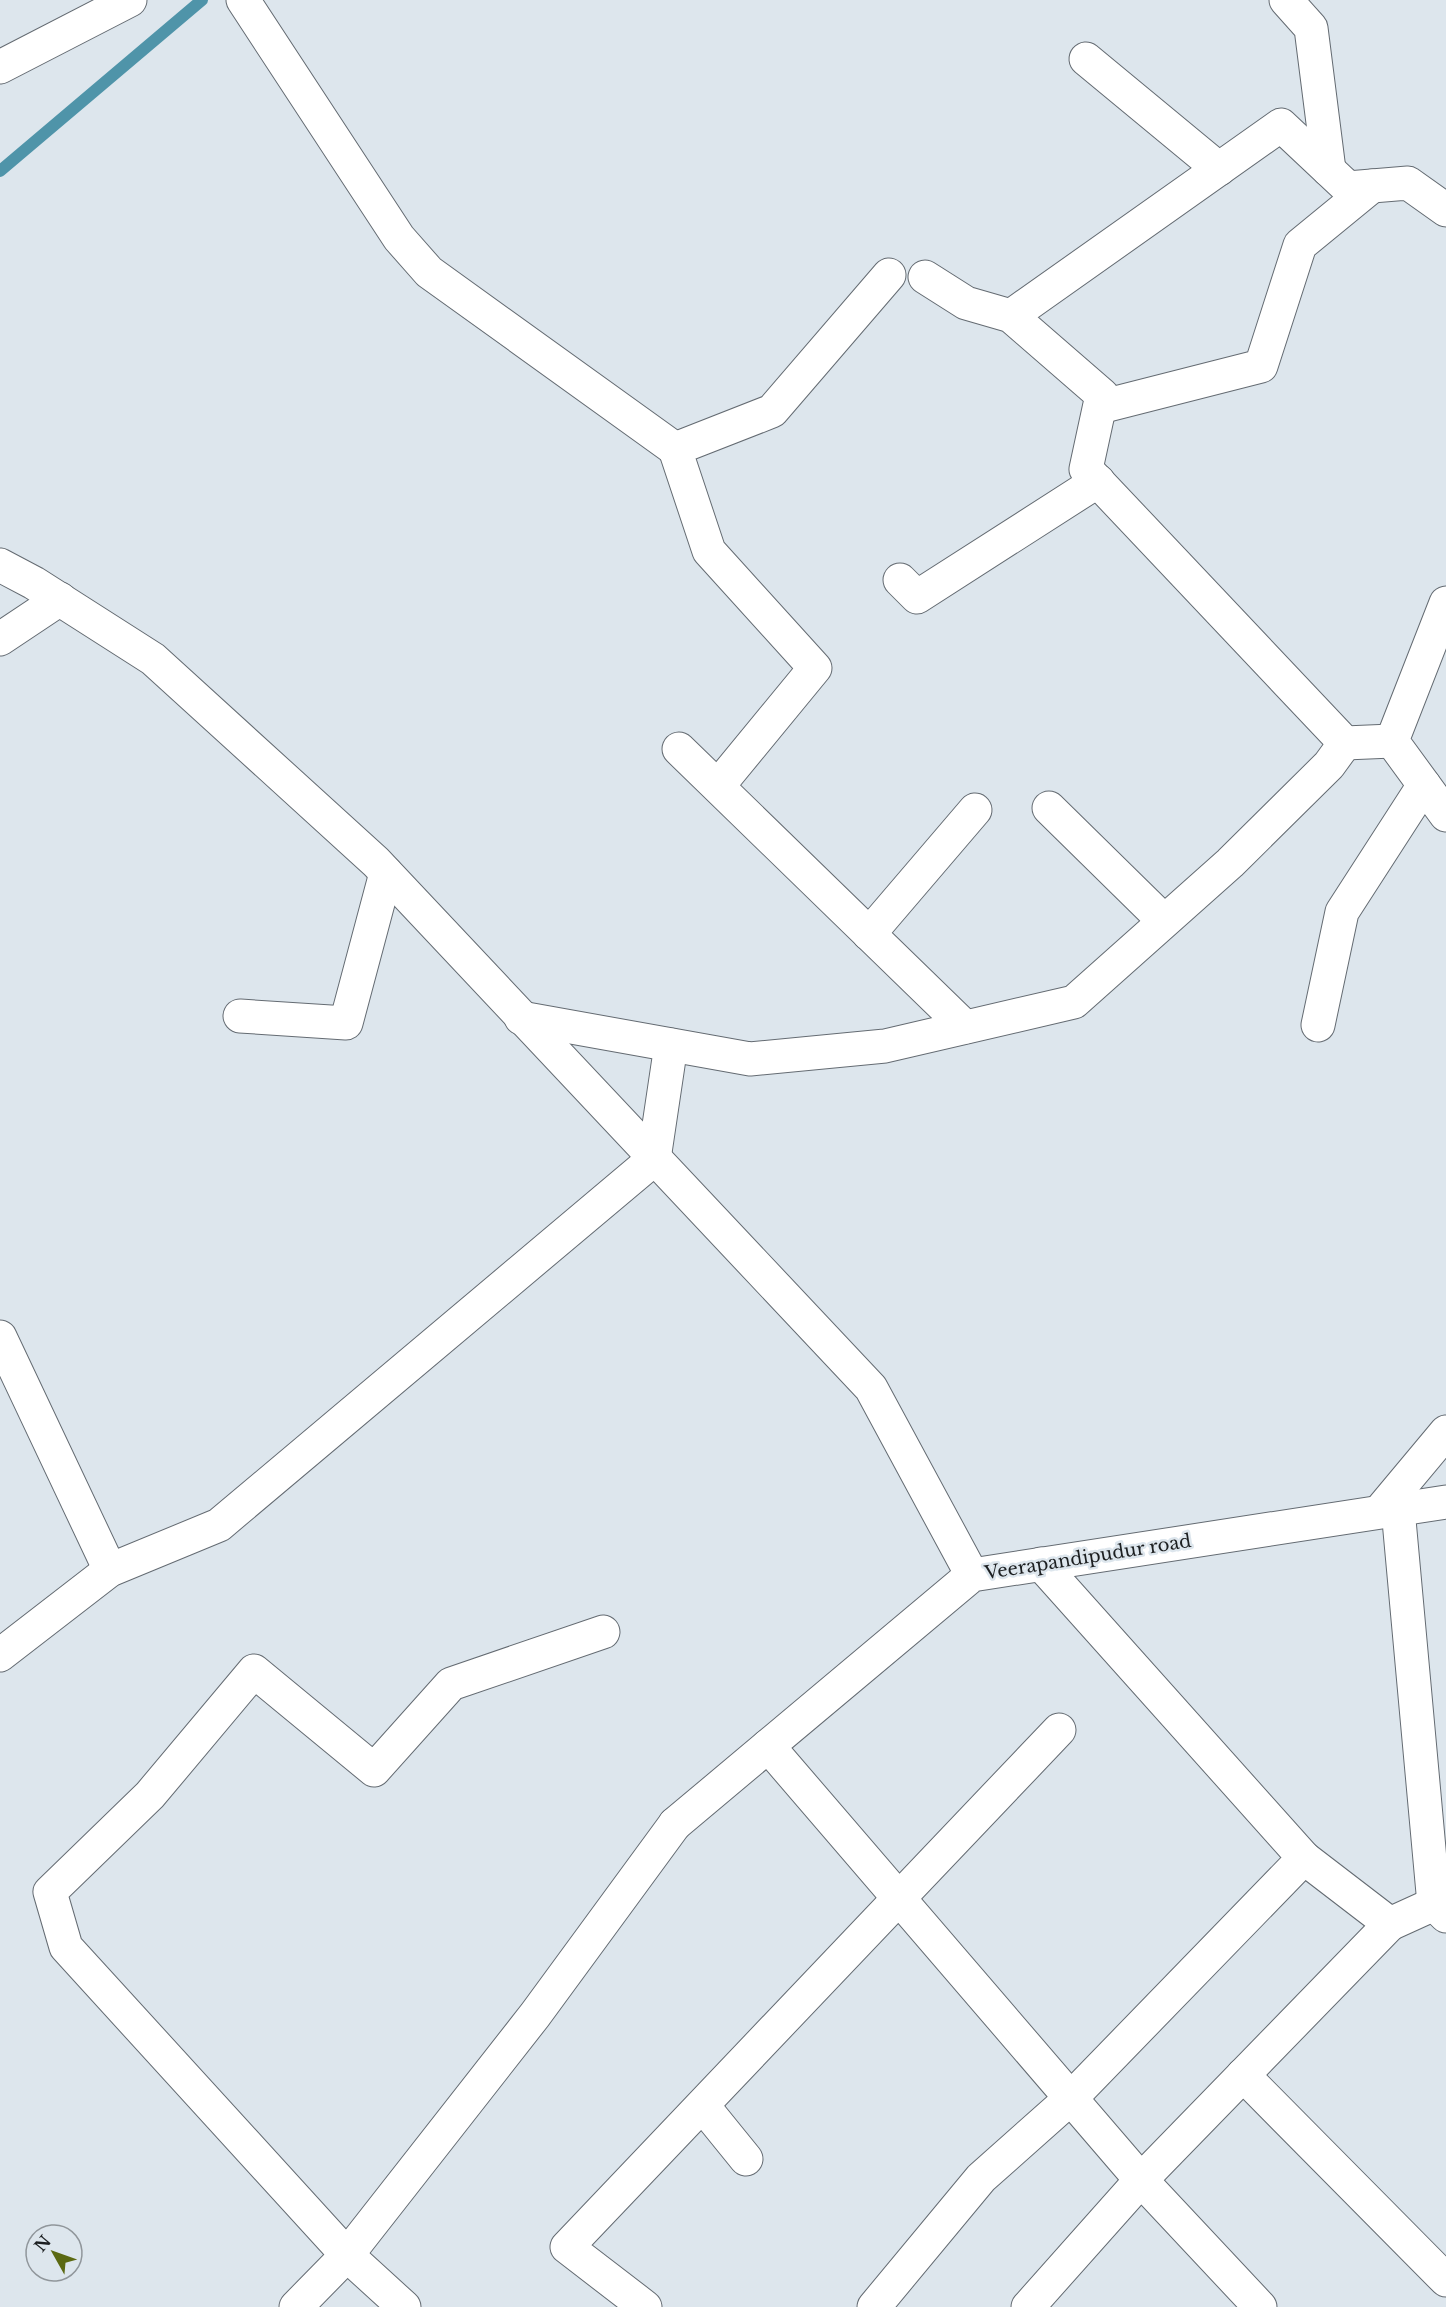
<svg xmlns="http://www.w3.org/2000/svg" width="1446" height="2307" font-family="'Libre Baskerville',serif">
	<style>
		.lines { fill: none; stroke-linecap: round; stroke-linejoin: round }
		.stream { stroke: #4f94a9; stroke-width: 12 }
		.minor-casing { stroke: #646b72; stroke-width: 35 }
		.tertiary-casing { stroke: #646b72; stroke-width: 35 }
		.minor { stroke: #fff; stroke-width: 33 }
		.tertiary { stroke: #fff; stroke-width: 33 }
		.labels { text-anchor: middle; dominant-baseline: central; stroke-width: 5; stroke-linejoin: round; paint-order: stroke }
		.street-label { font-size: 18px; fill: #1c1f21; stroke: #dde6ed }
	</style>
	<rect width="100%" height="100%" fill="#dde6ed"/>
	<g class="lines">
		<polyline class="stream" points="0,171 202,0"/>
		<g class="minor-casing">
			<g id="minor">
				<polyline points="243,0 399,238 429,272 675,449"/>
				<polyline points="1286,0 1311,28 1329,170"/>
				<polyline points="1086,59 1219,169"/>
				<polyline points="0,67 130,0"/>
				<polyline points="925,277 966,303 1011,316 1102,395 1086,469 1345,743 1392,741"/>
				<polyline points="1011,316 1281,125 1348,188 1408,183 1446,210"/>
				<polyline points="1100,407 1261,366 1300,245 1372,186"/>
				<polyline points="0,565 34,583 153,659 376,862 871,1388 972,1575"/>
				<polyline points="900,580 917,597 1098,481"/>
				<polyline points="1446,603 1392,741 1446,815"/>
				<polyline points="0,639 60,599"/>
				<polyline points="679,749 965,1027"/>
				<polyline points="718,786 815,668 709,551 675,449 772,411 889,275"/>
				<polyline points="1049,808 1164,921"/>
				<polyline points="869,934 975,810"/>
				<polyline points="240,1016 346,1023 386,873"/>
				<polyline points="521,1018 750,1059 885,1046 1074,1002 1230,863 1329,765 1345,743"/>
				<polyline points="1318,1025 1342,912 1424,785"/>
				<polyline points="0,1337 110,1570"/>
				<polyline points="1398,1509 1434,1904 1446,1916"/>
				<polyline points="1380,1511 1446,1432"/>
				<polyline points="0,1655 110,1570 219,1525 654,1159 671,1045"/>
				<polyline points="768,1746 1141,2180 1260,2307"/>
				<polyline points="1304,1858 1390,1924 1434,1904"/>
				<polyline points="1243,2075 1446,2280"/>
				<polyline points="703,2106 746,2159"/>
				<polyline points="296,2307 347,2255 535,2015 675,1824"/>
				<polyline points="404,2307 347,2255 66,1947 50,1892 150,1795 254,1671 374,1770 451,1684 603,1632"/>
				<polyline points="645,2307 567,2247 1059,1730"/>
				<polyline points="874,2307 981,2178 1071,2098 1304,1858 1041,1564"/>
				<polyline points="1028,2307 1141,2180 1390,1924"/>
			</g>
		</g>
		<g class="tertiary-casing">
			<polyline id="tertiary" points="675,1824 972,1575 1446,1502"/>
		</g>
		<use href="#minor" class="minor"/>
		<use href="#tertiary" class="tertiary"/>
	</g>
	<g class="labels">
		<g class="street-label">
			<text transform="translate(1088 1557) rotate(-9)">Veerapandipudur road</text>
		</g>
	</g>
	<g transform="translate(54 2253) rotate(310)"><circle r="28" fill="#dde6ed" stroke="#90969b" stroke-width="1.5"/>
	<path d="M0-4.5L10 22L0 15L-10 22Z" fill="#5b6912"/>
	<text y="-9" font-size="16" font-weight="bold" text-anchor="middle" fill="#1c1f21">N</text>
	</g>
</svg>
